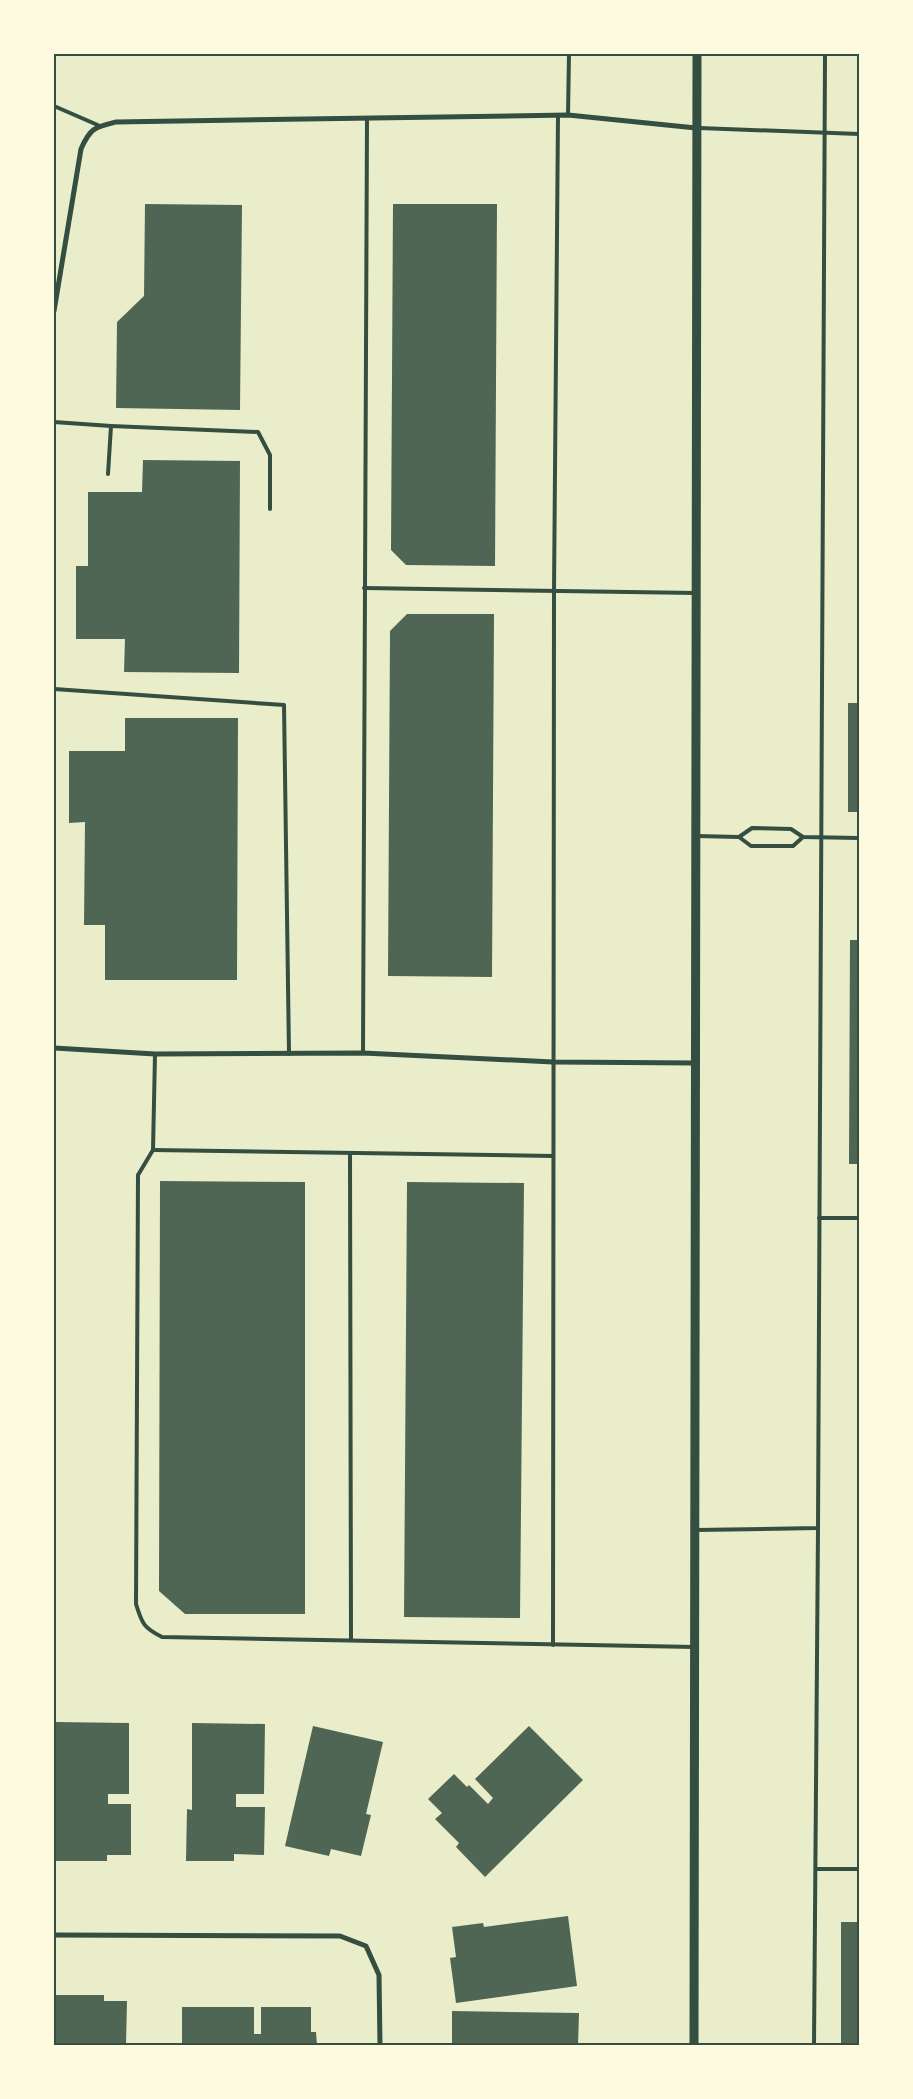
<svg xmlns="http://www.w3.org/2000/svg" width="913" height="2099" font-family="Inter,sans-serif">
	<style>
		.building { fill: #4f6655 }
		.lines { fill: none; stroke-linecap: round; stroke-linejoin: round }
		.service { stroke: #344e41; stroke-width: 4 }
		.minor { stroke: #344e41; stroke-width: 5 }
		.tertiary { stroke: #344e41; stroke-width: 9 }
		.neatline { fill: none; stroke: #344e41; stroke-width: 2 }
	</style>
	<rect width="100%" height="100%" fill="#e9edc9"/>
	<g class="building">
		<polygon points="145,204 242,205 240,410 116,408 117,322 144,296"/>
		<polygon points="393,204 497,204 495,566 406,565 391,550"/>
		<polygon points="143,460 240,461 239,673 124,672 125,639 76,639 76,566 88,566 88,492 142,492"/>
		<polygon points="407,614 494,614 492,977 388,976 390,631"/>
		<rect x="848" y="703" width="11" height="109"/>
		<polygon points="125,718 238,718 237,980 105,980 105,925 84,925 85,822 69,823 69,751 125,751"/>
		<polygon points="850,940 859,940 859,1164 849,1164"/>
		<polygon points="160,1181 305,1182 305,1614 185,1614 159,1591"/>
		<polygon points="407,1182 524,1183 520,1618 404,1617"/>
		<polygon points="56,1722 129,1723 129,1794 108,1794 108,1804 131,1804 131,1855 107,1855 107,1861 54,1861"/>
		<polygon points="192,1723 265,1724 264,1794 236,1794 236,1807 265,1807 264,1855 234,1854 234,1861 186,1861 187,1809 192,1810"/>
		<polygon points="313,1726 383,1742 366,1814 371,1815 361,1856 331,1849 329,1856 285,1846"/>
		<polygon points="529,1726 583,1780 485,1877 456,1847 459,1843 435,1819 442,1813 428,1799 454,1774 467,1787 469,1785 488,1804 493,1798 475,1779"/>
		<polygon points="568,1916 577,1986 456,2003 450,1958 456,1957 452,1927 483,1923 484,1927"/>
		<rect x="841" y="1922" width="18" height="123"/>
		<polygon points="54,1995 104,1995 104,2001 127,2001 126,2045 54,2045"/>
		<polygon points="182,2007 254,2007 254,2034 261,2034 261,2007 311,2007 311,2032 316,2032 317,2045 182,2045"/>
		<polygon points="452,2011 579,2013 578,2045 452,2045"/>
	</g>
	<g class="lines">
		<g class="service">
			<polyline points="54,106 100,126"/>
			<polyline points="568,115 569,54"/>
			<polyline points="699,128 859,134"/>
			<polyline points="54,422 111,426 108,474"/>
			<polyline points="111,426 258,432 270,455 270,509"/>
			<polyline points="364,588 697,593"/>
			<polyline points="54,689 284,705 289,1054"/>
			<polyline points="697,836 739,837 752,828 791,829 803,837 859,838"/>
			<polyline points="739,837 751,846 793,846 803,837"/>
			<polyline points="363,1053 367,120"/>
			<path d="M155 1054 153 1150 138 1175 136 1604C142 1624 144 1628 162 1637L695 1647"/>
			<polyline points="153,1150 553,1156"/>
			<polyline points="350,1153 351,1640"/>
			<polyline points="819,1218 859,1218"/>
			<polyline points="695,1530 818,1528 825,54"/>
			<polyline points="553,1645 554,591 558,115"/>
			<polyline points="816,1869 859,1869"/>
			<polyline points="814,2045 818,1528"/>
		</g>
		<g class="minor">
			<path d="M54 311 81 149C90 128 95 127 116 122L568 115 696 128"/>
			<polyline points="54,1048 155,1054 363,1053 553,1062 696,1063"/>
			<polyline points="54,1935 340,1936 366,1946 379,1975 380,2045"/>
		</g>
		<polyline class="tertiary" points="694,2045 697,54"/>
	</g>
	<rect width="913" height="2099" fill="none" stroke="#fefae0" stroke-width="110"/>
	<rect x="55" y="55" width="803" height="1989" class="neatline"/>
</svg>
